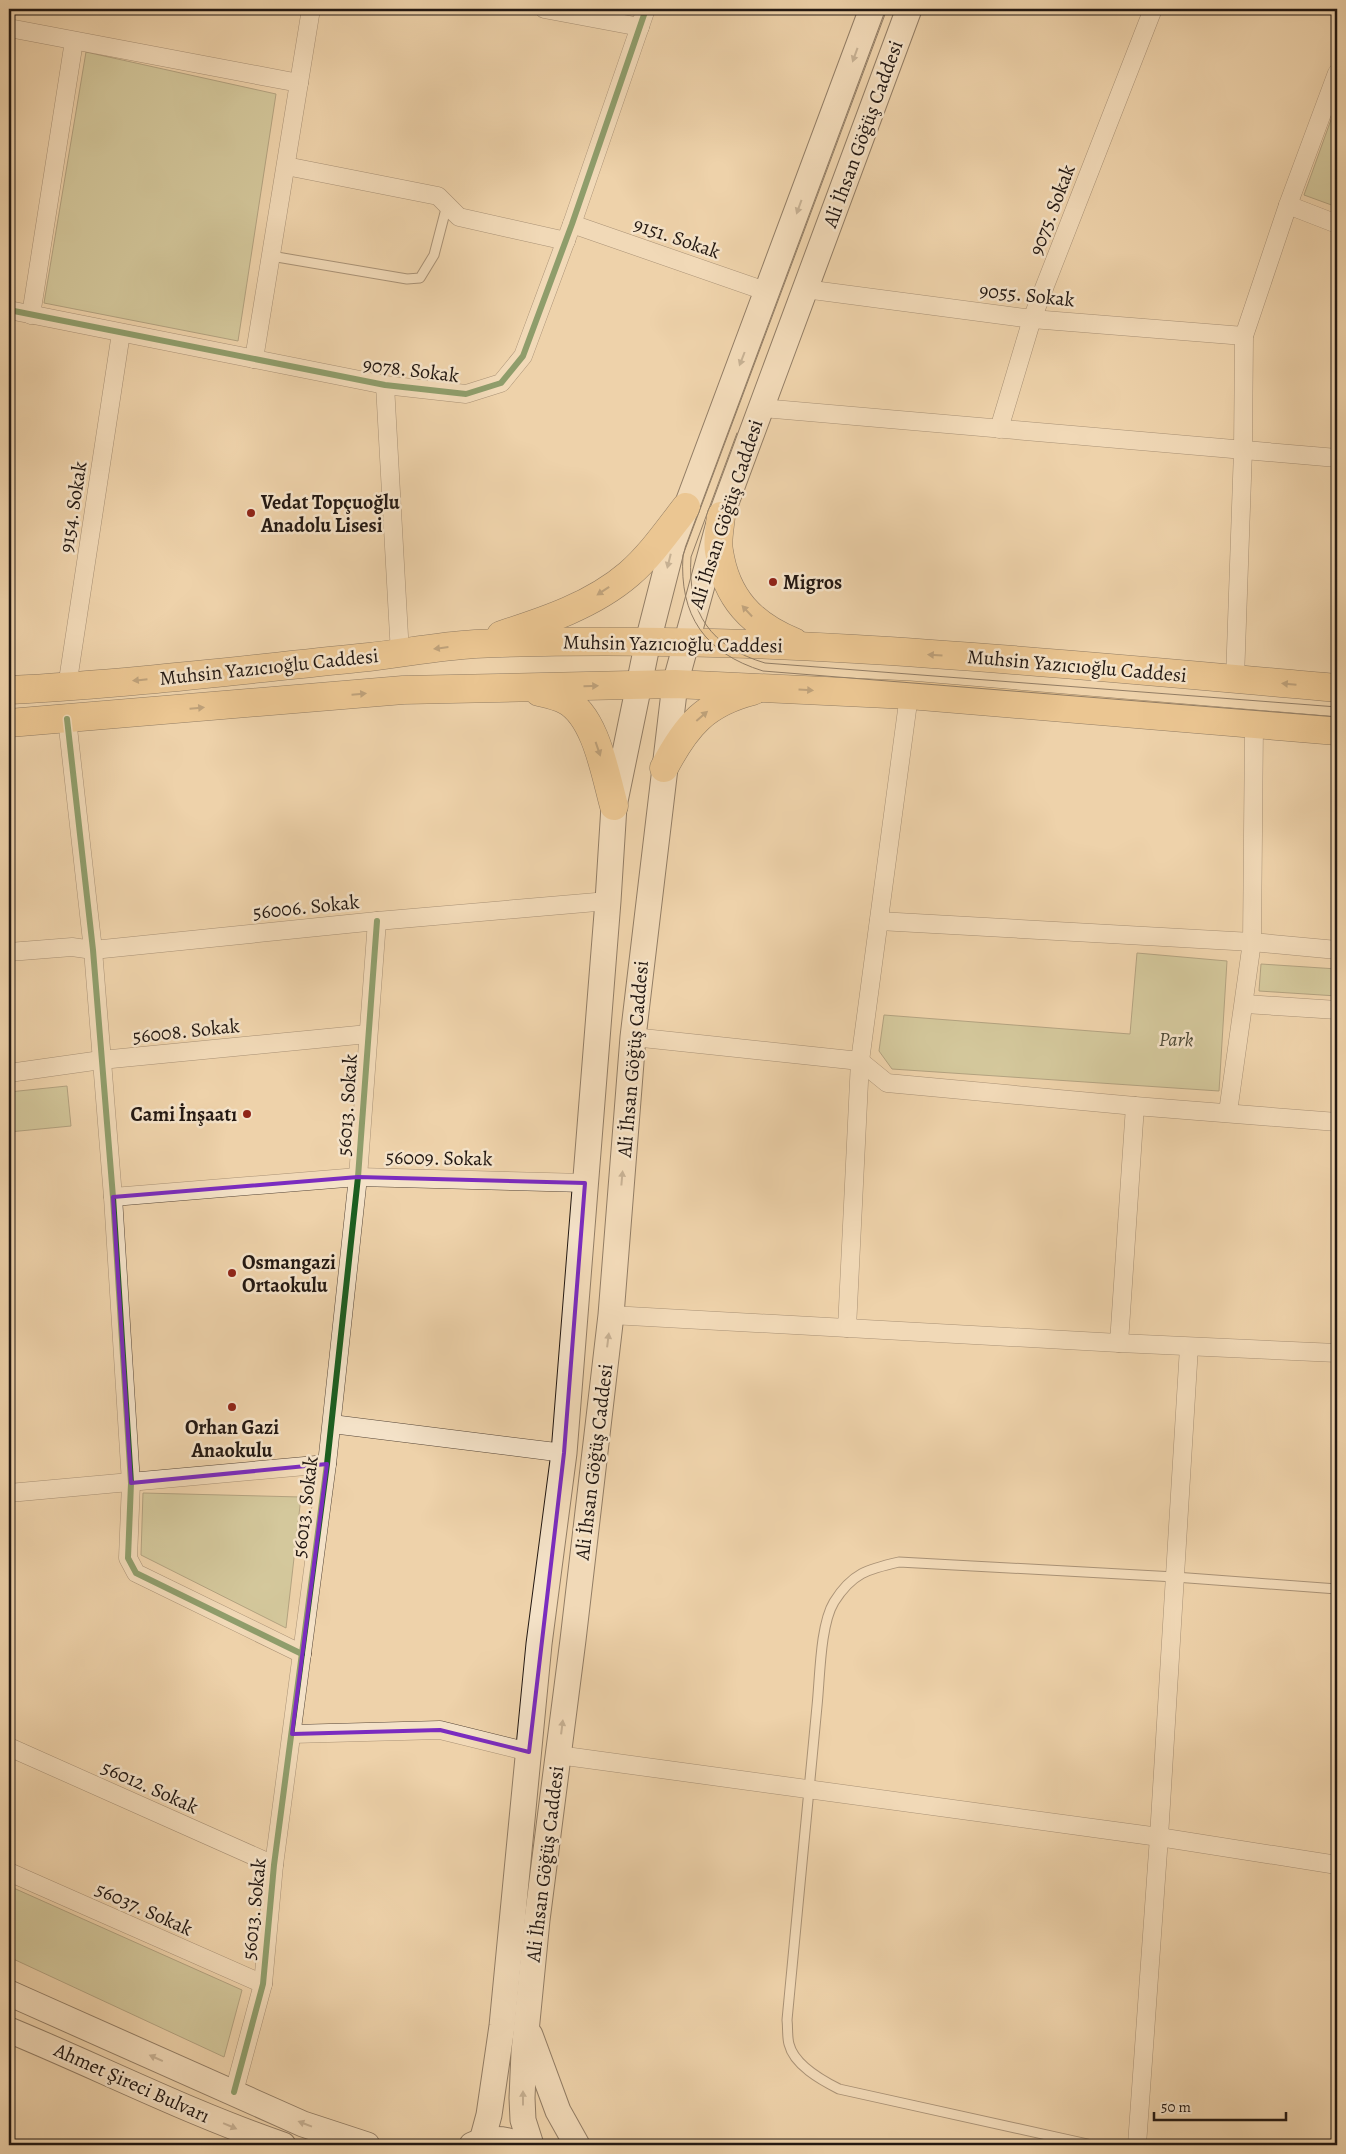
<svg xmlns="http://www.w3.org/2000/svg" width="1346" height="2154" font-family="Alegreya,serif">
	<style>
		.green { fill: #b4bd8c; stroke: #6c6a4f }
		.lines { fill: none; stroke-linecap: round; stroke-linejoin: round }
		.service-casing { stroke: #564638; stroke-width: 11 }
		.minor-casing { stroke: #564638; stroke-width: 19 }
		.secondary-casing { stroke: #231812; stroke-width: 27 }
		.primary-casing { stroke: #231812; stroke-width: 29 }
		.service { stroke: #f4e2c8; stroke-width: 9 }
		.minor { stroke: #f4e2c8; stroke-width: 18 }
		.secondary { stroke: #f4e2c8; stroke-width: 25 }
		.primary { stroke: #e7b975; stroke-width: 28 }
		.tram { stroke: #231812; stroke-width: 1 }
		.cycleway-casing { stroke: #f4e2c8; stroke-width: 9 }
		.cycleway { stroke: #1b5e20; stroke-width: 6 }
		.oneway { fill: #968776 }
		.oneway2 { fill: #856844 }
		.marked { fill: none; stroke: #7b2cbf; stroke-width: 4; stroke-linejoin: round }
		.poi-dot { fill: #8f2418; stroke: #f4e2c8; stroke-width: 2 }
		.labels { text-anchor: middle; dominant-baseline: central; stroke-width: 5; stroke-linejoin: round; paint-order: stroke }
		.street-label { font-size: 20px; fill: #231812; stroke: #f4e2c8 }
		.poi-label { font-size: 20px; font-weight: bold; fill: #231812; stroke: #f4e2c8; text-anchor: start }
		.park-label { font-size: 20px; font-style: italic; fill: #4e4a37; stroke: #f4e2c8 }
	</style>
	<rect width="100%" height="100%" fill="#eed2aa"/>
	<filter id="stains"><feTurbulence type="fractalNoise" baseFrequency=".004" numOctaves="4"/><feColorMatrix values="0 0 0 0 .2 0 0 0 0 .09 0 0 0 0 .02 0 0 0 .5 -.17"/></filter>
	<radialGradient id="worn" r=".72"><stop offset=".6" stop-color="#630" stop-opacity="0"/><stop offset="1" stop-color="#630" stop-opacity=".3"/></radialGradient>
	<g class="green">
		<polygon points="86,52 276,94 238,341 44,303"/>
		<polygon points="1337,103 1337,207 1304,195"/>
		<polygon points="1137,953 1227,961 1219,1091 892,1069 879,1051 884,1015 1130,1034"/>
		<polygon points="1261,964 1337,969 1337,996 1259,991"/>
		<polygon points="67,1086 71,1126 9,1132 9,1092"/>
		<polygon points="143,1493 301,1497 286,1628 141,1555"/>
		<polygon points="9,1886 242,1990 224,2057 9,1957"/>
	</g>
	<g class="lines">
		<g class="service-casing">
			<g id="service">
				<polyline points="271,256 407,279 420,278 434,255 447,205"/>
				<path d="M1092 2145 839 2089C821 2080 794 2065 789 2044 787 2037 788 2028 787 2020 797 1916 806 1811 817 1706 820 1678 820 1625 834 1602 852 1573 868 1569 899 1562L1175 1577 1337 1589"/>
			</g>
		</g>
		<g class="minor-casing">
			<g id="minor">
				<polyline points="544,9 640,27"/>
				<polyline points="9,28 299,83"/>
				<polyline points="286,166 438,196 459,217 566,241"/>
				<polyline points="1288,205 1337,224"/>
				<polyline points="572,224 768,292"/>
				<polyline points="805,289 1032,319 1244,336"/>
				<polyline points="9,310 385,385 466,394 501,383 523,356 572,224 646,9"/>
				<polyline points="31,315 74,41"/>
				<polyline points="254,359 311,9"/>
				<polyline points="385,385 400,654"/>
				<polyline points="761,408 1337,458"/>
				<polyline points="999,429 1032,319 1153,9"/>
				<polyline points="1235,679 1243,450 1244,336 1288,205 1337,73"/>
				<polyline points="67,687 121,333"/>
				<polyline points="67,719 93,950 113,1197 131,1483 128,1558 136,1573 302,1654"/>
				<polyline points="879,921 1252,942 1337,950"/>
				<polyline points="9,952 72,947 93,950 377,921 608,901"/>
				<polyline points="1245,1004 1337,1010"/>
				<polyline points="633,1037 860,1061 887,1083 1135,1106 1337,1122"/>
				<polyline points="9,1073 101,1060 368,1034"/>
				<polyline points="1228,1112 1252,942 1254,725"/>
				<polyline points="113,1197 358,1177 585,1183"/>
				<polyline points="611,1315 1119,1343 1337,1353"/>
				<polyline points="847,1328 860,1061 909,695"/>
				<polyline points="1119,1343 1135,1106"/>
				<polyline points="332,1424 564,1453"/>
				<polyline points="9,1493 327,1464"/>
				<polyline points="292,1734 440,1730 529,1752"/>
				<polyline points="9,1747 274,1865"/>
				<polyline points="558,1755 1159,1837 1337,1865"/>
				<polyline points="9,1872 263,1984"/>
				<polyline points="234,2092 263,1984 274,1865 327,1464 358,1177 377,921"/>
				<polyline points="1137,2145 1159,1837 1189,1347"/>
			</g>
		</g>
		<g class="secondary-casing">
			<g id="secondary">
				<polyline points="9,1993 303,2124 367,2145"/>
				<path d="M9 2030C101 2068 189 2113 283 2145"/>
				<polyline points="530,2035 558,2111 577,2145"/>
				<polyline points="482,2141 489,2115 502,2026 539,1644 564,1453 608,901 614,806 648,641 673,543 872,9"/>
				<path d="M472 2145C488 2138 505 2138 520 2145"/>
				<polyline points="531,2145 523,2120 522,2098 524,2052 537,1920 573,1640 611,1315 633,1037 675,684 721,516 909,9"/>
			</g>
		</g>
		<g class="primary-casing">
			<g id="primary">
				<path d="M721 516C720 527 717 541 719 551 726 598 752 625 794 642"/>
				<path d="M501 635C545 621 593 605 629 574 651 555 668 530 686 507"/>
				<path d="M9 690C129 684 249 669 369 657 404 653 440 646 475 644 763 632 1051 663 1337 688"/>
				<path d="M539 692C547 694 557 696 565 700 596 716 605 774 614 806"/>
				<polyline points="9,723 403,690 675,684 909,695 1337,731"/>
				<path d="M664 768C686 726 705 703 753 691"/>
			</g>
		</g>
		<use href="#service" class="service"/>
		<use href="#minor" class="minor"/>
		<use href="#secondary" class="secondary"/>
		<use href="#primary" class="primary"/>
		<g class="tram">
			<path d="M887 9 683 555C679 616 705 653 763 671L1337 717"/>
			<path d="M737 433 691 557C687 613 711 647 765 663L1337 707"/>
		</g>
		<g class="cycleway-casing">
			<g id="cycleway">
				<polyline points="9,310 385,385 466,394 501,383 523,356 572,224 646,9"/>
				<polyline points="67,719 93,950 113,1197 131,1483 128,1558 136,1573 302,1654"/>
				<polyline points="234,2092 263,1984 274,1865 327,1464 358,1177 377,921"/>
			</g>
		</g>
		<use href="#cycleway" class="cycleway"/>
	</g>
	<defs><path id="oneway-solid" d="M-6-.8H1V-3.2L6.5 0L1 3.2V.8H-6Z" transform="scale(1.25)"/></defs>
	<g class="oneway">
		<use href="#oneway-solid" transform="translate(855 55) rotate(110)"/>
		<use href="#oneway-solid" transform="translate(799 207) rotate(110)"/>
		<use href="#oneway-solid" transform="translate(742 359) rotate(111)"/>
		<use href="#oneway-solid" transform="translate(669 561) rotate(104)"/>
		<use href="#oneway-solid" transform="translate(622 1178) rotate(-85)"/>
		<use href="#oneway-solid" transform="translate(608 1340) rotate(-83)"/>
		<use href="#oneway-solid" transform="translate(562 1727) rotate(-83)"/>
		<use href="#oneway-solid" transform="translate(156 2058) rotate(-156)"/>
		<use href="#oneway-solid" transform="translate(523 2098) rotate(-90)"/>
		<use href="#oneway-solid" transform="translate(305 2124) rotate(-159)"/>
		<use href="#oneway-solid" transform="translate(230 2126) rotate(23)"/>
	</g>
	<g class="oneway2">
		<use href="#oneway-solid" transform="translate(603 591) rotate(146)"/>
		<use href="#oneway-solid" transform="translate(747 611) rotate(-133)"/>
		<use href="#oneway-solid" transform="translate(441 648) rotate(173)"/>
		<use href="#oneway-solid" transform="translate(935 655) rotate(-176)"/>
		<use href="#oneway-solid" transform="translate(140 680) rotate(174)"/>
		<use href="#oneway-solid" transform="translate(1289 684) rotate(-175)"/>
		<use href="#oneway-solid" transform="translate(591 686) rotate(-1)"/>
		<use href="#oneway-solid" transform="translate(806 690) rotate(3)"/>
		<use href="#oneway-solid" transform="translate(359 694) rotate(-5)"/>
		<use href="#oneway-solid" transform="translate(197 708) rotate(-5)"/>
		<use href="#oneway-solid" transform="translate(702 716) rotate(-41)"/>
		<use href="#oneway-solid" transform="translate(598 749) rotate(71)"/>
	</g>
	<path d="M0 0H1346V2154H0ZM358 1177 585 1183 564 1453 529 1752 440 1730 292 1734 327 1464 131 1483 113 1197Z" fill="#eed2aa" fill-opacity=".55" fill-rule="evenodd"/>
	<path class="marked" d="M358 1177 585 1183 564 1453 529 1752 440 1730 292 1734 327 1464 131 1483 113 1197Z"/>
	<g class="poi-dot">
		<circle cx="251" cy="513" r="5"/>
		<circle cx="773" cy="582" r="5"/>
		<circle cx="247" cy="1114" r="5"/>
		<circle cx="232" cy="1273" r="5"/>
		<circle cx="232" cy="1407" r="5"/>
	</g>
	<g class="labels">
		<g class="street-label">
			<text transform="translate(863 134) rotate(-70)">Ali İhsan Göğüş Caddesi</text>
			<text transform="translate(1052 210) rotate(-69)">9075. Sokak</text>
			<text transform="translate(677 238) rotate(19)">9151. Sokak</text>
			<text transform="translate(1027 295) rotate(6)">9055. Sokak</text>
			<text transform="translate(411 370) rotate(7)">9078. Sokak</text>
			<text transform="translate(73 507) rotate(-81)">9154. Sokak</text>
			<text transform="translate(726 514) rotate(-72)">Ali İhsan Göğüş Caddesi</text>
			<text transform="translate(673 644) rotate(1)">Muhsin Yazıcıoğlu Caddesi</text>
			<text transform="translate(1077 666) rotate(5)">Muhsin Yazıcıoğlu Caddesi</text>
			<text transform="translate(269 667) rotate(-6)">Muhsin Yazıcıoğlu Caddesi</text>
			<text transform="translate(306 907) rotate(-6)">56006. Sokak</text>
			<text transform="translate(186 1031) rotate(-6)">56008. Sokak</text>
			<text transform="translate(633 1059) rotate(-85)">Ali İhsan Göğüş Caddesi</text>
			<text transform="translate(347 1105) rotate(-86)">56013. Sokak</text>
			<text transform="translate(439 1158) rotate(1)">56009. Sokak</text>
			<text transform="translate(594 1462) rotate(-83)">Ali İhsan Göğüş Caddesi</text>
			<text transform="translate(305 1507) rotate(-83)">56013. Sokak</text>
			<text transform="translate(150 1787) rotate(24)">56012. Sokak</text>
			<text transform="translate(545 1864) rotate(-83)">Ali İhsan Göğüş Caddesi</text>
			<text transform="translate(144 1909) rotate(24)">56037. Sokak</text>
			<text transform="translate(254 1909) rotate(-84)">56013. Sokak</text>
			<text transform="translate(132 2083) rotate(24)">Ahmet Şireci Bulvarı</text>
		</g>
		<g class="poi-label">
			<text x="261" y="502">Vedat Topçuoğlu<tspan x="261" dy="23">Anadolu Lisesi</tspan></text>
			<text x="783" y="582">Migros</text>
			<text x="237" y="1114" text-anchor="end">Cami İnşaatı</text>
			<text x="242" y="1262">Osmangazi<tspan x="242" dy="23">Ortaokulu</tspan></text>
			<text x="232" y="1427" text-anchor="middle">Orhan Gazi<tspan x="232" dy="23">Anaokulu</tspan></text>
		</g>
		<g class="park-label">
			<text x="1176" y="1039">Park</text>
		</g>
	</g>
	<rect width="1346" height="2154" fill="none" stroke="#eed2aa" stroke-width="30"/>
	<rect x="10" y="10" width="1326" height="2134" fill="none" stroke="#231812" stroke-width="2.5"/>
	<rect x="15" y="15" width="1316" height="2124" fill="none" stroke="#231812"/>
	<path d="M1154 2112v8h132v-8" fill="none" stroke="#231812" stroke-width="2.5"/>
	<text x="1161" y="2112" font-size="15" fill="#231812" stroke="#f4e2c8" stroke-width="4" paint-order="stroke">50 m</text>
	<rect width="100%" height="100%" filter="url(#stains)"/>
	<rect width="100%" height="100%" fill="url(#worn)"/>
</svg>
